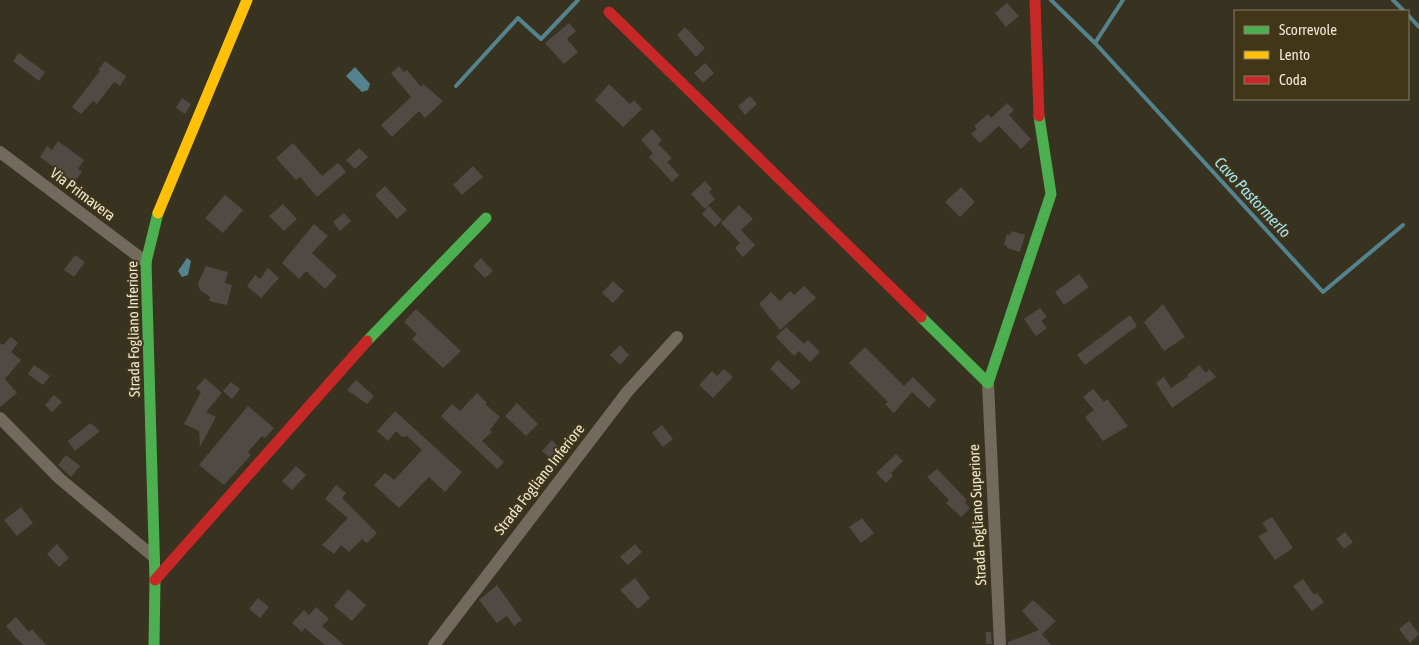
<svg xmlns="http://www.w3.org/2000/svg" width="1419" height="645" font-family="'Asap Condensed',sans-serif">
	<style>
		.water { fill: #54838d }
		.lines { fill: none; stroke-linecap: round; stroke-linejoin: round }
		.stream { stroke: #54838d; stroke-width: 4 }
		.building { fill: #514944 }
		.street { stroke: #726b5d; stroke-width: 12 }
		.fast { stroke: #4caf50; stroke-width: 11 }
		.slow { stroke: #ffc107; stroke-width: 11 }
		.jam { stroke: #c62828; stroke-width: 11 }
		.labels { text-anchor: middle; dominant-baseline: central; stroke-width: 4; stroke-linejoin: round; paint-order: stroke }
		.street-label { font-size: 15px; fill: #eee8d6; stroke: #413618 }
		.water-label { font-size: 16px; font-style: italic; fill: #a4e7f8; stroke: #413618 }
	</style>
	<rect width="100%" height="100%" fill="#383221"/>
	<g class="water">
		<polygon points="355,67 370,84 368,90 362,92 346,76"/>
		<polygon points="187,258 191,261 188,275 182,277 178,271"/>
	</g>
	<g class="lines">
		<g class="stream">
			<polyline points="1051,0 1095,43 1323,292 1403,225"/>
			<polyline points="1393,0 1404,11"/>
			<polyline points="1408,15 1419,27"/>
			<polyline points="1095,43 1123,0"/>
			<polyline points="456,86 518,18 541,39 578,0"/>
		</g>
	</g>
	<g class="building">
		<polygon points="1007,3 1019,16 1006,27 995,13"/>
		<polygon points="569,23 576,31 567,39 578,52 564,64 545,43"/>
		<polygon points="685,27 705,48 696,57 677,35"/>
		<polygon points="19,53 45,72 39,81 13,61"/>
		<polygon points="105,61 126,76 120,86 114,82 97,104 93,101 81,114 72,107 100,71 98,70"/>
		<polygon points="705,63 714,73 703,83 694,73"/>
		<polygon points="399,66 404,72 407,70 421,87 423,84 443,101 425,118 419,111 392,137 381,125 411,97 391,73"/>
		<polygon points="609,84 630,104 634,100 642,109 623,127 595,100"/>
		<polygon points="750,96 757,104 745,115 738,106"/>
		<polygon points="182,98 191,104 185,114 176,108"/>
		<polygon points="1007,103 1014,110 1009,115 1031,139 1021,149 999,126 980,143 971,134 977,129 974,126 988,114 991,118"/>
		<polygon points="652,129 662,140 658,144 672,158 667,162 679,175 672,182 649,157 653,153 641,140"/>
		<polygon points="58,141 84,160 78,169 82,172 74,182 40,157 47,146 52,150"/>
		<polygon points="293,143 322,176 338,163 346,172 317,197 300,177 296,180 276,158"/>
		<polygon points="359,148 368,157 355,169 346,160"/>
		<polygon points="473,166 483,177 462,195 453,185"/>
		<polygon points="705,181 712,189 709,192 715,199 705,209 691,194"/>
		<polygon points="385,186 407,210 397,219 375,195"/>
		<polygon points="961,187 975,202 960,217 945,202"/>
		<polygon points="225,195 243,210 223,233 205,218"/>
		<polygon points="283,204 297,219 284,231 269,216"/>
		<polygon points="739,205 753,219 741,230 755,245 743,257 735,248 740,243 721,223"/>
		<polygon points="709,206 722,220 715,227 702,214"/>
		<polygon points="344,213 351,221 340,231 333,222"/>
		<polygon points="314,224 328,236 312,253 337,276 325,289 306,271 299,279 282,263"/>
		<polygon points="1012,231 1025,235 1020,252 1007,248 1007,246 1004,245 1007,234 1010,235"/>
		<polygon points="75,255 85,262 74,277 64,270"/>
		<polygon points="481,258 493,271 485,278 473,266"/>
		<polygon points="206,266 228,272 225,283 232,285 227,305 209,301 210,297 200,290 198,283"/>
		<polygon points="268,268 279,278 261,298 247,286 255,275 260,279"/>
		<polygon points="1079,274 1089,287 1064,305 1055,292"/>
		<polygon points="613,281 624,291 613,303 602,293"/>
		<polygon points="804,286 816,298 780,330 759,304 771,292 780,301 790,291 794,295"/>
		<polygon points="1163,304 1185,337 1164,351 1144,322"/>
		<polygon points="1040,308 1047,317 1041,321 1047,328 1036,336 1024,319"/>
		<polygon points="416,309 461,351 443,368 412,339 417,334 404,322"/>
		<polygon points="1130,315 1137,326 1085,365 1077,355"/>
		<polygon points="786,327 804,344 808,340 820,352 810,362 799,351 794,356 776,337"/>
		<polygon points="11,337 18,343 11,352 21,360 5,379 17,393 0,407 0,343 3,345"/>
		<polygon points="620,345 629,355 620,365 610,355"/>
		<polygon points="865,347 904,386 913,377 936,400 929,408 912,392 894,413 885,404 888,402 849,363"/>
		<polygon points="778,360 801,382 792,390 770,369"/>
		<polygon points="34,365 50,376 43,385 28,374"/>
		<polygon points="1199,365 1206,373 1209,369 1216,377 1172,408 1156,383 1164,377 1171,388 1189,376 1187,375"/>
		<polygon points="724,369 733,377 713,398 699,385 712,371 717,376"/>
		<polygon points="205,378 222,393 206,412 216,417 200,447 199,431 184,424 201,392 196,388"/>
		<polygon points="356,380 374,396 367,404 347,390"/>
		<polygon points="231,382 240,389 232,399 223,391"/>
		<polygon points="1093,389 1104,402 1107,399 1128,426 1103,441 1085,417 1094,410 1083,397"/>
		<polygon points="477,393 487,403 485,404 500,417 490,430 492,432 482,441 504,462 497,469 441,416 452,404 460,411"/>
		<polygon points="54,395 62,402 52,412 45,405"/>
		<polygon points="517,403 538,424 526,436 505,416"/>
		<polygon points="248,406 274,428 265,438 262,436 248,452 251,455 224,485 199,465"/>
		<polygon points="395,411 462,472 445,492 429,477 399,508 374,485 385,473 394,480 422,450 407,436 402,437 396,431 388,441 377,431"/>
		<polygon points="90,423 100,431 75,451 68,441"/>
		<polygon points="662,425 673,439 663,447 652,433"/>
		<polygon points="552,440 559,448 550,458 542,451"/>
		<polygon points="896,454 903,461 891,473 893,476 886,483 876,473"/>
		<polygon points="66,455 80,466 71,477 58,465"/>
		<polygon points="296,466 306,475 292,490 282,481"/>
		<polygon points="937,469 967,500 965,502 970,508 961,517 946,503 949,500 927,477"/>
		<polygon points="336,485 346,493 342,498 377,533 367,543 362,539 349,552 341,545 334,554 322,545 348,518 325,499"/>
		<polygon points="21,507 33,523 17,536 4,520"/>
		<polygon points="1272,517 1293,548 1275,560 1258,536 1268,531 1262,523"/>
		<polygon points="862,518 874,533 861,543 849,527"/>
		<polygon points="1345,532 1353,542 1344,549 1336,539"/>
		<polygon points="57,544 69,558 59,567 47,554"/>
		<polygon points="635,544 642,552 628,565 620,557"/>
		<polygon points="635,578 650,598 638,609 620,590"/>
		<polygon points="1303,579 1314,595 1317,593 1324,602 1312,611 1293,586"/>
		<polygon points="497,585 522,620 514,626 507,616 497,623 479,600"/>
		<polygon points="348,589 366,605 352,621 334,606"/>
		<polygon points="258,598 269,607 260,618 249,609"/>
		<polygon points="1033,600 1056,621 1042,634 1051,645 1008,645 1008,642 1039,630 1022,611"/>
		<polygon points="316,607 329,619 322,626 344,645 325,645 305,628 302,632 292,623 304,610 309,615"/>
		<polygon points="16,617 29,632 32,629 46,645 24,645 17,639 6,626"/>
		<polygon points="1409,621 1419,634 1410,643 1399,629"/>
		<polygon points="986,632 991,632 992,644 986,644"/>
	</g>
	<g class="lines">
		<g class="street">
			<polyline points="0,152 146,262"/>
			<polyline points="988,383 1000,645"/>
			<polyline points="0,418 60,479 154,557"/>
			<polyline points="434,645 628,391 677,337"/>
		</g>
		<g class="fast">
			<polyline points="921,317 988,383 1051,194 1039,116"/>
			<polyline points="367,341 486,218"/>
			<polyline points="154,645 155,580 146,262 158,213"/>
		</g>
		<polyline class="slow" points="158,213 247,0"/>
		<g class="jam">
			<polyline points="1035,0 1039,116"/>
			<polyline points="609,12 921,317"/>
			<polyline points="155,580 367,341"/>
		</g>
	</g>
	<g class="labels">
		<g class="street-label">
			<text transform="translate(83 194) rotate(37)">Via Primavera</text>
			<text transform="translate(133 329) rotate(-91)">Strada Fogliano Inferiore</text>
			<text transform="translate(539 479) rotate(-52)">Strada Fogliano Inferiore</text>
			<text transform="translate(977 515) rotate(-93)">Strada Fogliano Superiore</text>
		</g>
		<g class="water-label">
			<text transform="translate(1253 197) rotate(47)">Cavo Pastormerlo</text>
		</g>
	</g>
	<rect x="1234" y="10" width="175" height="90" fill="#413618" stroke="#867d64"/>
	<rect x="1244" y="26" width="25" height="8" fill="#4caf50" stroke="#867d64"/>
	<text x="1279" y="35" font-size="15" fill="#eee8d6">Scorrevole</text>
	<rect x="1244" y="51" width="25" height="8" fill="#ffc107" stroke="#867d64"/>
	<text x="1279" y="60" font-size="15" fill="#eee8d6">Lento</text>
	<rect x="1244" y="76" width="25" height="8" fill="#c62828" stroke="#867d64"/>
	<text x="1279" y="85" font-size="15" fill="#eee8d6">Coda</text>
</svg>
